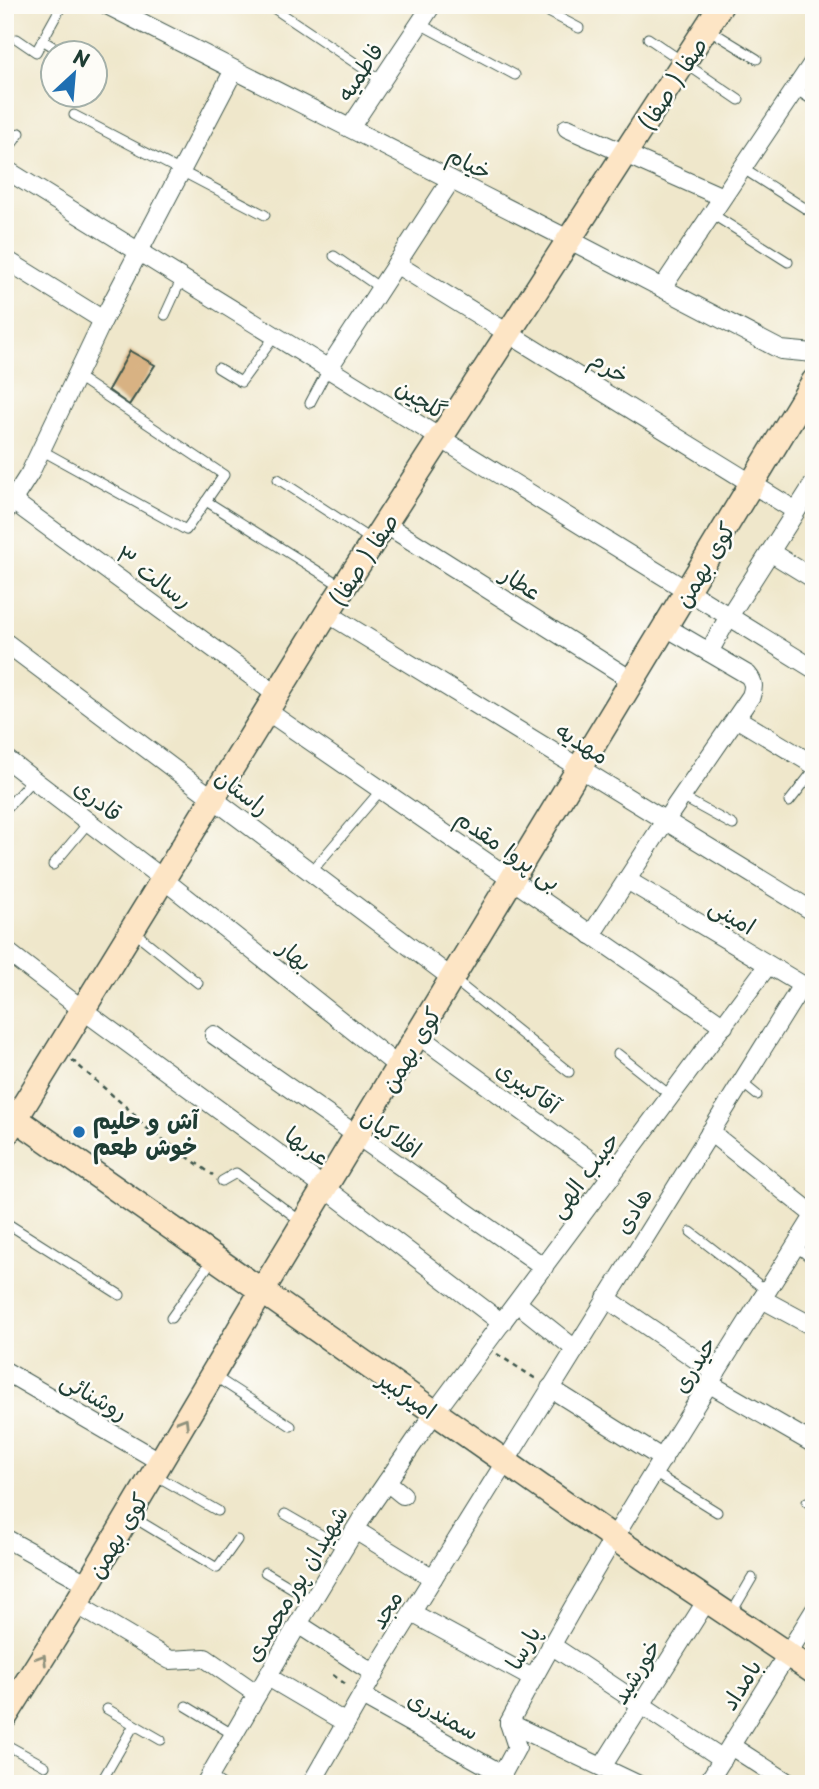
<svg xmlns="http://www.w3.org/2000/svg" width="819" height="1789" font-family="'Playpen Sans','Playpen Sans Arabic',sans-serif">
	<style>
		.building { fill: #d8b283 }
		.lines { fill: none; stroke-linecap: round; stroke-linejoin: round }
		.lane-casing { stroke: #3e564b; stroke-width: 11 }
		.street-casing { stroke: #3e564b; stroke-width: 20 }
		.secondary-casing { stroke: #3e564b; stroke-width: 27 }
		.path { stroke: #3e564b; stroke-width: 2.5; stroke-dasharray: 5 5; stroke-linecap: butt }
		.lane { stroke: #fff; stroke-width: 9 }
		.street { stroke: #fff; stroke-width: 18 }
		.secondary { stroke: #fde5c5; stroke-width: 24 }
		.oneway { stroke: #8e917c }
		.poi-dot { fill: #1f6fb2; stroke: #fdfcf7; stroke-width: 2.5 }
		.labels { text-anchor: middle; dominant-baseline: central; stroke-width: 5; stroke-linejoin: round; paint-order: stroke }
		.street-label { font-size: 23px; fill: #1f3d34; stroke: #fdfcf7 }
		.poi-label { font-size: 23px; font-weight: bold; fill: #1f3d34; stroke: #fdfcf7; text-anchor: start }
	</style>
	<rect width="100%" height="100%" fill="#fdfcf7"/>
	<filter id="ink" filterUnits="userSpaceOnUse"><feTurbulence type="fractalNoise" baseFrequency=".0143" numOctaves="2"/><feDisplacementMap in="SourceGraphic" scale="14" xChannelSelector="R" yChannelSelector="G"/><feConvolveMatrix kernelMatrix="1 2 1 2 8 2 1 2 1" color-interpolation-filters="sRGB"/></filter>
	<filter id="wash" filterUnits="userSpaceOnUse"><feTurbulence type="fractalNoise" baseFrequency=".00686" numOctaves="4" result="noise"/><feDisplacementMap in="SourceGraphic" scale="28" xChannelSelector="R" yChannelSelector="G"/><feGaussianBlur stdDeviation="1.57" result="paint"/><feColorMatrix in="noise" values="0 0 0 0 0 0 0 0 0 0 0 0 0 0 0 0 0 1.4 0 .05"/><feComposite in="paint" operator="in"/></filter>
	<g filter="url(#wash)">
		<rect width="100%" height="100%" fill="#efe7cb"/>
		<g id="blocks">
			<polygon class="building" points="130,351 155,365 129,405 108,390"/>
		</g>
	</g>
	<g filter="url(#ink)">
		<use href="#blocks" fill-opacity="0" stroke="#3e564b" stroke-width="2"/>
		<g class="lines">
			<g class="lane-casing">
				<g id="lane">
					<polyline points="269,5 382,81"/>
					<polyline points="535,5 579,28"/>
					<polyline points="420,24 515,75"/>
					<polyline points="708,29 757,59"/>
					<polyline points="648,38 739,100"/>
					<polyline points="17,39 36,52 62,5"/>
					<polyline points="42,40 62,52"/>
					<polyline points="795,89 814,101"/>
					<polyline points="74,115 265,215"/>
					<polyline points="5,153 20,133"/>
					<polyline points="742,168 814,214"/>
					<polyline points="712,214 788,262"/>
					<polyline points="334,256 380,288"/>
					<polyline points="165,315 182,278"/>
					<polyline points="218,368 241,382 275,336"/>
					<polyline points="310,403 328,369"/>
					<polyline points="41,450 186,530 224,475 76,376"/>
					<polyline points="278,479 373,541"/>
					<polyline points="206,501 343,587"/>
					<polyline points="682,797 733,825"/>
					<polyline points="789,802 814,770"/>
					<polyline points="5,810 33,779"/>
					<polyline points="53,865 89,822"/>
					<polyline points="311,872 381,790"/>
					<polyline points="133,931 198,983"/>
					<polyline points="453,979 569,1072"/>
					<polyline points="618,1054 671,1096"/>
					<polyline points="741,1082 757,1095"/>
					<polyline points="222,1181 236,1173 302,1222"/>
					<polyline points="5,1222 120,1295"/>
					<polyline points="691,1232 767,1291"/>
					<polyline points="795,1245 814,1261"/>
					<polyline points="171,1318 213,1259"/>
					<polyline points="214,1376 291,1426"/>
					<polyline points="654,1473 717,1512"/>
					<polyline points="155,1475 218,1511"/>
					<polyline points="807,1502 814,1507"/>
					<polyline points="285,1514 344,1548"/>
					<polyline points="131,1516 217,1568 237,1540"/>
					<polyline points="265,1572 312,1600"/>
					<polyline points="731,1614 752,1578"/>
					<polyline points="186,1706 234,1735"/>
					<polyline points="107,1709 161,1740"/>
					<polyline points="5,1744 45,1766"/>
					<polyline points="210,1776 222,1784"/>
					<polyline points="316,1776 330,1784"/>
					<polyline points="100,1784 134,1725"/>
				</g>
			</g>
			<g class="street-casing">
				<g id="street">
					<polyline points="107,5 570,240 781,350 814,353"/>
					<polyline points="350,128 432,5"/>
					<polyline points="567,128 722,197"/>
					<polyline points="5,169 814,669"/>
					<polyline points="5,259 103,320"/>
					<polyline points="396,264 796,511"/>
					<polyline points="662,288 814,61"/>
					<polyline points="328,369 451,180"/>
					<polyline points="6,496 277,695"/>
					<polyline points="5,512 30,473 103,320 234,70"/>
					<polyline points="385,524 633,681"/>
					<polyline points="770,552 814,579"/>
					<polyline points="327,613 814,912"/>
					<polyline points="5,642 453,979"/>
					<polyline points="709,652 728,618 814,483"/>
					<polyline points="267,711 724,1026"/>
					<polyline points="736,718 814,765"/>
					<polyline points="5,758 163,879 399,1067"/>
					<polyline points="627,880 814,992"/>
					<path d="M591 935 665 821 751 696C754 687 754 682 748 675L666 627"/>
					<polyline points="5,950 83,1010 325,1188 502,1323"/>
					<polyline points="214,1035 544,1267"/>
					<polyline points="418,1035 612,1176"/>
					<polyline points="710,1132 814,1215"/>
					<polyline points="606,1298 716,1373"/>
					<polyline points="762,1299 814,1327"/>
					<polyline points="517,1303 575,1349"/>
					<polyline points="5,1371 161,1462"/>
					<polyline points="710,1384 814,1444"/>
					<polyline points="550,1388 663,1459"/>
					<polyline points="387,1482 403,1495"/>
					<polyline points="355,1530 433,1578"/>
					<polyline points="5,1538 88,1584"/>
					<polyline points="76,1604 170,1660 205,1658 257,1694"/>
					<polyline points="412,1613 532,1678"/>
					<polyline points="298,1624 375,1674"/>
					<polyline points="551,1645 723,1759"/>
					<polyline points="268,1677 346,1723"/>
					<polyline points="362,1696 502,1774"/>
					<polyline points="509,1723 637,1784"/>
					<polyline points="731,1746 790,1784"/>
					<polyline points="602,1767 707,1600"/>
					<polyline points="205,1784 298,1624 364,1515 435,1412 768,965"/>
					<polyline points="311,1784 382,1660 802,985"/>
					<path d="M497 1784 517 1747 509 1723C601 1549 710 1383 814 1216"/>
					<polyline points="707,1784 814,1611"/>
				</g>
			</g>
			<g class="secondary-casing">
				<g id="secondary">
					<polyline points="5,1111 614,1538 814,1672"/>
					<polyline points="5,1136 327,613 721,5"/>
					<polyline points="5,1717 76,1604 262,1291 814,381"/>
				</g>
			</g>
			<g class="path">
				<polyline points="72,1060 133,1113 144,1126 213,1175"/>
				<polyline points="497,1354 536,1379"/>
				<polyline points="333,1675 348,1686"/>
			</g>
			<use href="#lane" class="lane"/>
			<use href="#street" class="street"/>
			<use href="#secondary" class="secondary"/>
		</g>
		<defs><path id="oneway-chevron" d="M-2-3.5L2.5 0L-2 3.5" fill="none" stroke-width="1.6" stroke-linecap="round" stroke-linejoin="round" transform="scale(1.75)"/></defs>
		<g class="oneway">
			<use href="#oneway-chevron" transform="translate(184 1422) rotate(-59)"/>
			<use href="#oneway-chevron" transform="translate(42 1659) rotate(-58)"/>
		</g>
	</g>
	<circle class="poi-dot" cx="79" cy="1132" r="7"/>
	<g class="labels">
		<g class="street-label">
			<text transform="translate(359 71) rotate(-56)">فاطمیه</text>
			<text transform="translate(672 83) rotate(-57)">صفا ( صفا)</text>
			<text transform="translate(470 162) rotate(27)">خیام</text>
			<text transform="translate(610 366) rotate(32)">خرم</text>
			<text transform="translate(422 398) rotate(32)">گلچین</text>
			<text transform="translate(363 559) rotate(-57)">صفا ( صفا)</text>
			<text transform="translate(704 564) rotate(-59)">کوی بهمن</text>
			<text transform="translate(155 576) rotate(36)">رسالت ۳</text>
			<text transform="translate(522 582) rotate(32)">عطار</text>
			<text transform="translate(583 742) rotate(32)">مهدیه</text>
			<text transform="translate(243 791) rotate(37)">راستان</text>
			<text transform="translate(99 799) rotate(38)">قادری</text>
			<text transform="translate(509 849) rotate(35)">بی پروا مقدم</text>
			<text transform="translate(733 915) rotate(31)">امینی</text>
			<text transform="translate(296 954) rotate(39)">بهار</text>
			<text transform="translate(410 1049) rotate(-59)">کوی بهمن</text>
			<text transform="translate(529 1086) rotate(36)">آقاکبیری</text>
			<text transform="translate(392 1132) rotate(35)">افلاکیان</text>
			<text transform="translate(308 1145) rotate(36)">عربها</text>
			<text transform="translate(583 1174) rotate(-53)">حبیب الهی</text>
			<text transform="translate(632 1210) rotate(-58)">هادی</text>
			<text transform="translate(693 1364) rotate(-58)">حیدری</text>
			<text transform="translate(408 1394) rotate(35)">امیرکبیر</text>
			<text transform="translate(95 1395) rotate(30)">روشنائی</text>
			<text transform="translate(117 1535) rotate(-59)">کوی بهمن</text>
			<text transform="translate(295 1583) rotate(-59)">شهیدان پورمحمدی</text>
			<text transform="translate(385 1609) rotate(-58)">مجد</text>
			<text transform="translate(522 1647) rotate(-60)">پارسا</text>
			<text transform="translate(635 1671) rotate(-58)">خورشید</text>
			<text transform="translate(740 1684) rotate(-58)">بامداد</text>
			<text transform="translate(444 1714) rotate(29)">سمندری</text>
		</g>
		<g class="poi-label">
			<text x="93" y="1119">آش و حلیم<tspan x="93" dy="26">خوش طعم</tspan></text>
		</g>
	</g>
	<rect width="819" height="1789" fill="none" stroke="#fdfcf7" stroke-width="28"/>
	<g transform="translate(74 74) rotate(26)"><circle r="33" fill="#fdfcf7" stroke="#a4b0a9" stroke-width="2"/>
	<path d="M0-5L12 26L0 18L-12 26Z" fill="#1f6fb2"/>
	<text y="-10" font-size="19" font-weight="bold" text-anchor="middle" fill="#1f3d34">N</text>
	</g>
</svg>
